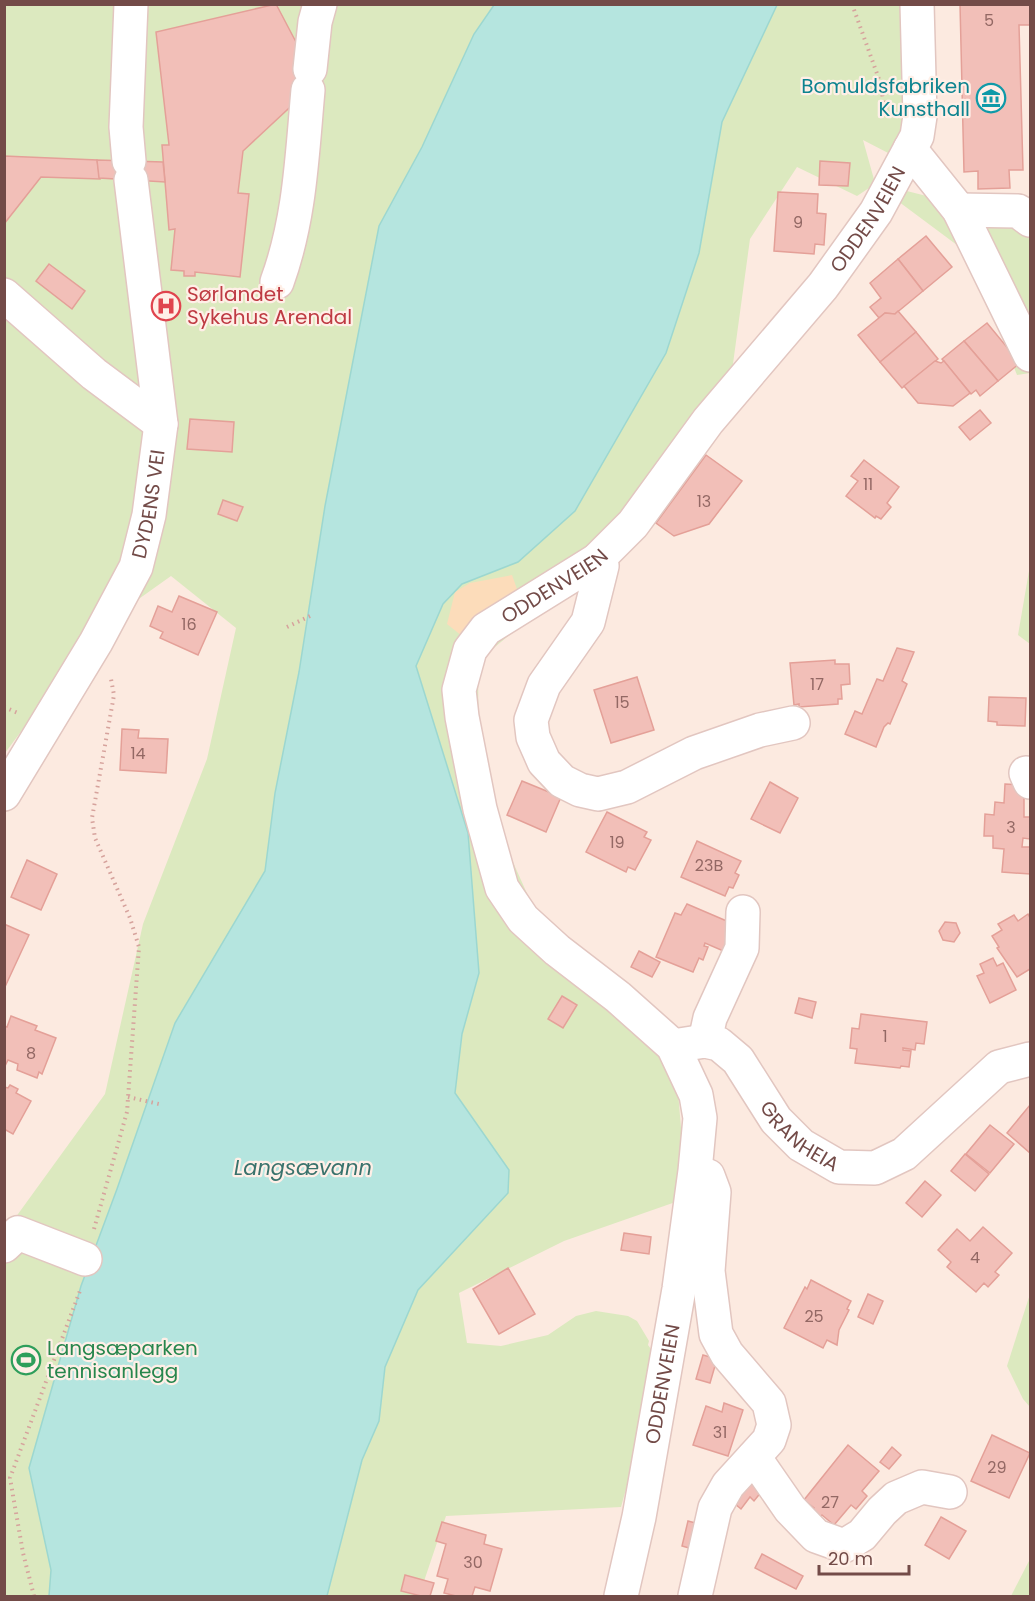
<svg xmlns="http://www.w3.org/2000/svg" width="1035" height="1601" font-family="Poppins,sans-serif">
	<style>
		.green { fill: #dce9bf }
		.sand { fill: #fcdcba }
		.water { fill: #b5e5df; stroke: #9cd7d0; stroke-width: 1.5 }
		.building { fill: #f2bfb8; stroke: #e4a098; stroke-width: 1.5 }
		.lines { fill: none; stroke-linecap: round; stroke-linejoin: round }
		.minor-casing { stroke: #e2c6c0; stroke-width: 36 }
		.path { stroke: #d6a29c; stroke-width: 4; stroke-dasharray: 1.5 4.5; stroke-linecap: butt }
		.minor { stroke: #fff; stroke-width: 33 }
		.labels { text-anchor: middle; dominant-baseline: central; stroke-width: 4.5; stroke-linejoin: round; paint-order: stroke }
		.number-label { font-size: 16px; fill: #936864 }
		.culture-label { font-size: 20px; fill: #0d838f; stroke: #ffefe7; text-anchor: end }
		.street-label { font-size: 20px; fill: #734b48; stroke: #ffefe7 }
		.health-label { font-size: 20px; fill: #be3a42; stroke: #ffefe7; text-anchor: start }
		.leisure-label { font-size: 20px; fill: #27864d; stroke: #ffefe7; text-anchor: start }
		.water-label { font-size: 21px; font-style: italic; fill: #39726c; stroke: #ffefe7 }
	</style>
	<rect width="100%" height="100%" fill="#fceae0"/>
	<g class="green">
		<polygon points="5,5 494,5 474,34 422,147 379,227 325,506 299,672 275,793 265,871 175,1023 117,1189 81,1286 29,1468 51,1570 49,1596 5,1596 5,1232 105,1094 143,924 207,759 236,628 171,576 98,628 5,753"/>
		<polygon points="777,5 904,5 907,74 903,133 892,155 863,140 875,183 1030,222 1030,373 1017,375 969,254 875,184 857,196 797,167 750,239 726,415 616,547 478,661 479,786 546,936 672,1022 687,1198 564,1241 459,1293 467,1343 501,1346 548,1335 576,1316 596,1311 628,1316 637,1321 649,1341 648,1345 661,1363 621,1507 446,1516 419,1596 327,1596 362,1460 379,1421 385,1367 418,1290 499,1203 445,1124 456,1085 462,1034 479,973 468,833 416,666 443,603 462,584 518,562 575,511 666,353 699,253 722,122"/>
		<polygon points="1030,565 1030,644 1018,635"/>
		<polygon points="1030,1294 1030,1407 1023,1399 1007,1366"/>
		<polygon points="1030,1559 1030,1596 1011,1596"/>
	</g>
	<polygon class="sand" points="512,575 517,589 517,602 467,640 447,624 455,592 470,583"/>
	<polygon class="water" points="494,5 777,5 722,122 699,253 666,353 575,511 518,562 462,584 443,604 416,666 468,833 479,973 462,1034 455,1093 509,1170 508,1193 418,1290 385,1367 379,1421 362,1460 327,1596 49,1596 51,1570 29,1468 81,1286 117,1189 175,1023 265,871 275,793 299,672 325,506 379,226 422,147 474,34"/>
	<g class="building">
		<polygon points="276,4 317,82 243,151 238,193 249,194 240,277 195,272 195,276 184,276 184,271 171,270 175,229 169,230 162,145 169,145 156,32"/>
		<polygon points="960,4 1030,4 1030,25 1019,25 1023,170 1009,170 1010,188 978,189 978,171 964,172"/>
		<polygon points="4,156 97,160 100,179 41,177 4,224"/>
		<polygon points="97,160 163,162 165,182 99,178"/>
		<polygon points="820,161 850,163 848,186 819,185"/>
		<polygon points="778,192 818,194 817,213 826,214 824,245 815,244 814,254 774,251"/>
		<polygon points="926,236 952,267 923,291 898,259"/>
		<polygon points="898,259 923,291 895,314 885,313 879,318 870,307 881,298 870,283"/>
		<polygon points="49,264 85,291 72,309 36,281"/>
		<polygon points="898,311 916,332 880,362 858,335 885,313 895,314"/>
		<polygon points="987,323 1020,363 998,381 964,341"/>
		<polygon points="916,332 938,359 902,388 880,362"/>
		<polygon points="964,341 998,381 980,396 976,390 971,394 942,359"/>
		<polygon points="935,361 941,363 944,361 970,393 953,406 918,403 904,386"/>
		<polygon points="980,410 991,423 970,440 959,427"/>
		<polygon points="190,419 234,422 232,452 187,449"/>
		<polygon points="706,455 742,481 709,524 674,536 656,523"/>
		<polygon points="864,460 899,487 887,503 891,507 881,519 876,516 875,518 846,496 858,481 851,476"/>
		<polygon points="223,500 243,507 237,521 218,514"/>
		<polygon points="179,596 217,612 198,655 160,638 163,632 150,626 158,606 172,612"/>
		<polygon points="897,648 914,652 902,681 907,684 890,724 888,723 884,727 876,747 845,734 855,711 862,714 877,679 883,681"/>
		<polygon points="835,660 835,664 849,664 850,684 841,685 842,699 838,699 838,704 799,707 799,704 794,705 790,663"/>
		<polygon points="637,677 654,730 611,743 594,690"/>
		<polygon points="989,697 1026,698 1025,726 997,725 997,722 988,721"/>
		<polygon points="122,729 139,730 138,738 168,739 166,773 120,770"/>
		<polygon points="522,781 561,797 546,832 507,815"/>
		<polygon points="770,782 798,798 780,833 751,819"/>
		<polygon points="1005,784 1024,785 1024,817 1030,817 1030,839 1023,838 1022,847 1030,847 1030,874 1002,872 1004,849 993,848 993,836 984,836 985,814 994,815 995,802 1004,803"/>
		<polygon points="607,812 647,832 644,837 651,840 635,870 628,867 626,872 586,852"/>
		<polygon points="697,841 741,861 735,873 739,875 733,888 729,887 725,896 681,877"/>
		<polygon points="27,860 57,874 41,910 11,897"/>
		<polygon points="687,904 736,925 728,953 705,943 704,946 708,947 703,960 699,958 693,972 656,957 675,913 681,915"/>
		<polygon points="1028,914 1030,918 1030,969 1017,977 997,948 999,947 992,936 1002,930 998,924 1014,915 1018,921"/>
		<polygon points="945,922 956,923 960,933 954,942 943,940 939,931"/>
		<polygon points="4,924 29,935 4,989"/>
		<polygon points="639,951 660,962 652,977 631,967"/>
		<polygon points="993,958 997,966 1003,963 1016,990 990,1003 977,976 984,973 980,964"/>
		<polygon points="562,996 577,1005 563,1028 548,1019"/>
		<polygon points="799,998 816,1002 812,1018 795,1013"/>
		<polygon points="861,1014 927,1022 924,1044 916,1043 915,1050 903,1048 903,1050 911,1051 909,1067 901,1066 900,1068 855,1063 857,1049 850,1048 852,1028 859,1029"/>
		<polygon points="11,1016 37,1026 35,1030 56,1038 42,1074 39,1072 37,1078 17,1070 18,1064 8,1060 4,1068 4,1026 7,1027"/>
		<polygon points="10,1085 18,1089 16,1093 31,1101 13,1134 4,1129 4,1087 8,1088"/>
		<polygon points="1030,1105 1030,1153 1007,1133"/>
		<polygon points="990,1125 1014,1144 990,1173 966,1154"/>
		<polygon points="965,1154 989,1174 975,1191 951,1171"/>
		<polygon points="925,1181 941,1195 922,1217 906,1203"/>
		<polygon points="983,1227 1012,1253 995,1272 999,1275 988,1287 984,1283 976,1292 947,1267 951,1262 938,1250 957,1229 970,1241"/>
		<polygon points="624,1233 651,1237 649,1254 621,1250"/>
		<polygon points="508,1268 535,1314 499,1334 473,1289"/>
		<polygon points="811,1280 851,1301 847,1309 849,1310 839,1330 837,1345 827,1340 823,1348 784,1328 805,1287 807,1289"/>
		<polygon points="868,1294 883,1301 873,1324 858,1317"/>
		<polygon points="703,1355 717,1359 710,1383 696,1379"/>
		<polygon points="724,1403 743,1410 728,1456 693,1445 706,1406 722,1412"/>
		<polygon points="992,1435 1030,1453 1009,1498 971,1481"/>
		<polygon points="848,1445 879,1471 862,1491 867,1496 856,1509 851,1505 834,1525 822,1515 819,1519 811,1512 814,1508 804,1500"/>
		<polygon points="892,1447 901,1455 889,1469 880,1462"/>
		<polygon points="747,1477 762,1491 754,1501 750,1497 741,1509 728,1498"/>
		<polygon points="941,1517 966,1531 949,1559 925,1545"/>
		<polygon points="688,1521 703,1525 696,1550 682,1546"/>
		<polygon points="442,1522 486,1535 484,1544 502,1549 490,1591 475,1587 472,1596 456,1596 444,1593 448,1579 437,1576 446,1544 436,1541"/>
		<polygon points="762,1554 803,1576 796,1589 755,1568"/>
		<polygon points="405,1575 434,1583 430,1596 421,1596 401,1591"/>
	</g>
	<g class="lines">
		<g class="minor-casing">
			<g id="minor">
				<polyline points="310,69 315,22 320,4"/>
				<polyline points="910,149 959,210 1030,355"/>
				<polyline points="129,161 126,127 131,4"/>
				<polyline points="959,210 1018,211 1030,220"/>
				<path d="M277 282C300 219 302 156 308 90"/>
				<polyline points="4,295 94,374 161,424"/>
				<polyline points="597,560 602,566 588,622 544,685 531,720 533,737 544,762 562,781 580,790 598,794 627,787 694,753 760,730 793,723"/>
				<polyline points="1026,773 1030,782"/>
				<path id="s1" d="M4 794 96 642 136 567 149 515 161 424 131 180"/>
				<polyline points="705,1041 710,1018 742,948 743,912"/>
				<path id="s2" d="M673 1046 705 1041 719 1044 738 1060 776 1120 801 1145 839 1167 875 1168 904 1154 999 1067 1030 1059"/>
				<polyline points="4,1246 18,1233 85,1259"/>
				<polyline points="754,1457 790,1509 816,1536 844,1546 862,1535 882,1511 896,1498 922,1487 950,1492"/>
				<path id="s3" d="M621 1596 639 1517 679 1289 695 1171 700 1118 696 1095 673 1046 618 997 557 950 523 919 502 888 480 809 462 717 459 690 470 650 486 629 597 560 633 524 708 421 823 286 876 212 917 136 920 116 917 4"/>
				<polyline points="695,1596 715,1508 728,1485 769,1440 774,1425 769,1403 727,1354 716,1334 708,1271 714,1192 708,1176 705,1175"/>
			</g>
		</g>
		<g class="path">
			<polyline points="852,4 880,82 886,115"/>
			<polyline points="287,627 310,616"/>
			<polyline points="4,707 18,713"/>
			<polyline points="128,1097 159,1104"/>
			<polyline points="94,1229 127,1112 139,947 130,918 95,838 92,818 114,695 111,679"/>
			<polyline points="34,1596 23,1553 10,1478 81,1288"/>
		</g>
		<use href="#minor" class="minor"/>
	</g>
	<defs>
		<g id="museum-ring" transform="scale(1.5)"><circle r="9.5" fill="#ffefe7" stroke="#0f9aa8" stroke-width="1.5"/><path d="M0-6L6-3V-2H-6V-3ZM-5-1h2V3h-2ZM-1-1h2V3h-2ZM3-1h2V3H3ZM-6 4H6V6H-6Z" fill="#0f9aa8"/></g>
		<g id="hospital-ring" transform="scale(1.5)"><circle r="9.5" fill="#ffefe7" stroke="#e0444e" stroke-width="1.5"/><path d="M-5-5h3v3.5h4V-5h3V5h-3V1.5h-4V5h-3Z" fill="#e0444e"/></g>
		<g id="stadium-ring" transform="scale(1.5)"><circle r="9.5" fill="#ffefe7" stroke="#2e9e5b" stroke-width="1.5"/><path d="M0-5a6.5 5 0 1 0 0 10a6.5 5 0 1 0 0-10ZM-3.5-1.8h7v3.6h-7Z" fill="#2e9e5b"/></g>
	</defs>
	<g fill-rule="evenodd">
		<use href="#museum-ring" x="991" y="98"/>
		<use href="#hospital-ring" x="166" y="306"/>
		<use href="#stadium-ring" x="26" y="1360"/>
	</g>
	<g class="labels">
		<g class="number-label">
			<text x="989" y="20">5</text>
			<text x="798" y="222">9</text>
			<text x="868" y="484">11</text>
			<text x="704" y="501">13</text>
			<text x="189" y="624">16</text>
			<text x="817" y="684">17</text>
			<text x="622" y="702">15</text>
			<text x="138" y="753">14</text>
			<text x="1011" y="827">3</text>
			<text x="617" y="842">19</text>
			<text x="709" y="865">23B</text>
			<text x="885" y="1036">1</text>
			<text x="31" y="1053">8</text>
			<text x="975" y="1257">4</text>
			<text x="814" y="1316">25</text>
			<text x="720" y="1432">31</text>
			<text x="997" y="1467">29</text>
			<text x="830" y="1502">27</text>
			<text x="473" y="1562">30</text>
		</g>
		<g class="culture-label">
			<text x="970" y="86">Bomuldsfabriken<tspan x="970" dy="23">Kunsthall</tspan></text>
		</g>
		<g class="street-label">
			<text stroke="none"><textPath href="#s3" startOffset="1634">ODDENVEIEN</textPath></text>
			<text stroke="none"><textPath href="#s1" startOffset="327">DYDENS VEI</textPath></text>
			<text stroke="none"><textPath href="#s3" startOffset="1148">ODDENVEIEN</textPath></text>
			<text stroke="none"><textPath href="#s2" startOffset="171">GRANHEIA</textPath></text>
			<text stroke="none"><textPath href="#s3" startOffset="216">ODDENVEIEN</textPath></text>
		</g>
		<g class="health-label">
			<text x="187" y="294">Sørlandet<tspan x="187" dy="23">Sykehus Arendal</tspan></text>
		</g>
		<g class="leisure-label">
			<text x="47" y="1348">Langsæparken<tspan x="47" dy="23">tennisanlegg</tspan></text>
		</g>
		<g class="water-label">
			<text x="303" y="1167">Langsævann</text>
		</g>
	</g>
	<rect width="1035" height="1601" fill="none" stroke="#734b48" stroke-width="12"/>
	<path d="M819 1565v9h90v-9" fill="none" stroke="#734b48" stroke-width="3"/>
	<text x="828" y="1565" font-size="18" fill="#734b48" stroke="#ffefe7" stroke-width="4.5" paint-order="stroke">20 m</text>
</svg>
